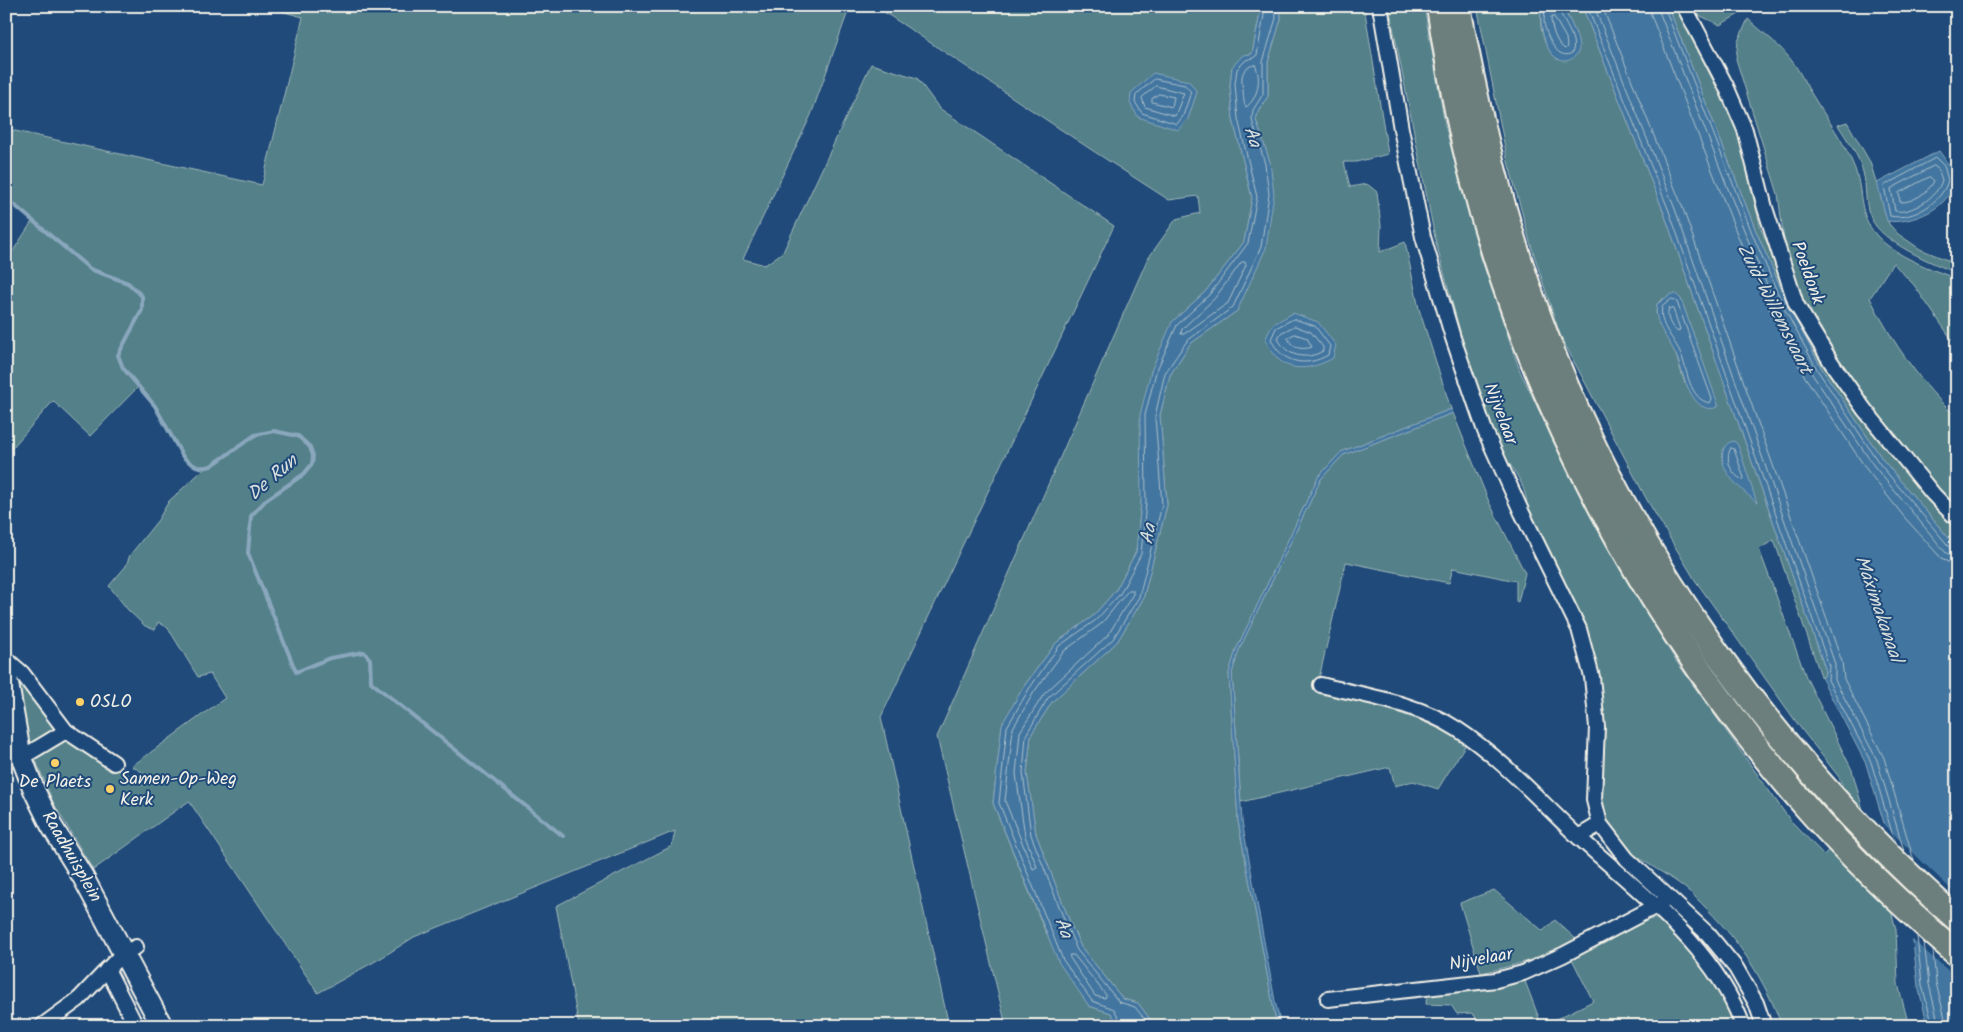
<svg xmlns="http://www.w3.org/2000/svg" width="1963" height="1032" font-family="Kalam,sans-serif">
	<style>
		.green { fill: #528089; stroke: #a3b8b8; fill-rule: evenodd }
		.water { fill: #4376a0; stroke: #8aa7bd }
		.pier { fill: #1f4a7a }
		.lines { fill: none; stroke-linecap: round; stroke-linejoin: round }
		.shore { stroke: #adc0cb; stroke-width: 1 }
		.stream { stroke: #8aa7bd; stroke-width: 4 }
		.minor-casing { stroke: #f4f1e8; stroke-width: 18 }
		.secondary-casing { stroke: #f4f1e8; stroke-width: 24 }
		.trunk-casing { stroke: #f4f1e8; stroke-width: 28 }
		.minor { stroke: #1f4a7a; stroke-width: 14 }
		.secondary { stroke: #1f4a7a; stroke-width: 20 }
		.trunk { stroke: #6c7f7c; stroke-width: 24 }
		.poi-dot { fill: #ffd166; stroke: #1f4a7a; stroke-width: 2 }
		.labels { text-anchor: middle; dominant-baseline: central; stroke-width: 4; stroke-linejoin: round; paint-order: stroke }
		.street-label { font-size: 18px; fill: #f4f1e8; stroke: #1f4a7a }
		.poi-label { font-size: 18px; fill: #f4f1e8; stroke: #1f4a7a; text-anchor: start }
		.water-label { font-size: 19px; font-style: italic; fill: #d9dfdd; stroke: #1f4a7a }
	</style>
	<rect width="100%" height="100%" fill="#1f4a7a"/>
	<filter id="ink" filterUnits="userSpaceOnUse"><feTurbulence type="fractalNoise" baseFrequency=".02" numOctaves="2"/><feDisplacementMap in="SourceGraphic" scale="10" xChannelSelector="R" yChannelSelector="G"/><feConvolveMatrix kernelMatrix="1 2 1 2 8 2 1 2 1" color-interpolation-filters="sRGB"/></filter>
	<g filter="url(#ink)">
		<g class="green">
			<polygon points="262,6 850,6 811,115 743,259 765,265 783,252 871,64 917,78 939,108 1114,226 881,717 949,1026 579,1026 556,906 672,846 675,831 414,937 381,958 318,993 189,801 93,870 53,802 34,756 66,737 88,755 125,772 142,786 148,776 132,766 225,698 210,674 198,677 168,628 158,622 155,630 145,626 128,610 109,586 126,566 130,555 158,520 169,501 204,469 190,464 183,457 155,406 138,387 90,436 53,401 6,455 6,262 33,220 6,198 6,129 262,185 303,17"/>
			<path d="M875 6H1258L1260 14 1252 54 1232 67 1230 85 1233 119 1252 198 1244 242 1205 292 1172 322 1141 503 1136 552 1116 590 1093 616 1056 643 1024 686 1002 725 993 803 1045 931 1089 1006 1111 1013 1119 1026H1006L937 737 1147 260 1176 219 1200 213 1198 196 1169 200C1070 137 974 71 875 6Z"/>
			<polygon points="1280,6 1364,6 1388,154 1356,162 1344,162 1350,187 1367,184 1377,192 1381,226 1380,252 1405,242 1419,309 1451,409 1341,452 1318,477 1236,650 1229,673 1238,821 1277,1026 1155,1026 1138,1003 1123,999 1081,947 1072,927 1036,834 1027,773 1031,735 1052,702 1117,642 1143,599 1167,505 1160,415 1170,375 1190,344 1237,311 1270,162 1256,120 1258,112 1268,96 1268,62 1281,19"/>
			<path d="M1389 6H1424L1445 125 1480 255 1520 371 1572 479 1618 564 1676 661 1790 820 1824 855 1846 829 1848 801 1839 777 1802 730 1695 580 1647 500 1560 335 1530 242 1507 158 1477 6H1541C1539 28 1542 43 1558 60L1576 34 1563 6H1582L1664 213 1825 668V674L1822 679 1774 540 1759 549 1806 677 1852 770 1896 929 1898 984 1909 1026H1782C1765 981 1741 943 1707 909 1700 902 1693 894 1685 888 1657 866 1622 855 1605 821 1591 792 1604 758 1604 727 1604 711 1601 694 1599 678 1592 622 1551 559 1526 508 1530 494 1513 464 1501 456L1470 368 1436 243ZM1662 299H1681L1718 407 1685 384 1676 355 1656 313 1657 304Z"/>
			<polygon points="1668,6 1677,6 1737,130 1761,229 1794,306 1957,524 1957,548 1883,460 1822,369 1789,307 1756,231"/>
			<polygon points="1688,6 1733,6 1739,14 1720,25 1690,11"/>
			<path d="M1748 19C1761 31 1776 42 1787 55 1798 67 1803 80 1811 93 1826 118 1845 142 1855 169 1864 194 1857 213 1877 236 1896 257 1931 269 1957 279V347L1914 285 1893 263 1870 298C1892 342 1921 384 1957 418V508L1924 472 1845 373 1802 308 1784 241 1778 194 1736 59 1738 41Z"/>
			<path d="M1847 122 1870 162 1889 224 1898 234 1920 249 1957 264V273C1932 263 1882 243 1871 218 1864 203 1867 187 1863 172 1859 155 1847 140 1838 125Z"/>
			<path d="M1453 413 1489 502 1525 573 1518 602 1516 601V581L1453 568 1449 583 1346 562 1317 687C1367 707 1421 713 1466 744L1438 789 1413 781 1395 786 1390 767 1241 802 1232 673 1239 650 1321 479 1343 455Z"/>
			<polygon points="15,669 58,728 30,745 20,708"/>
			<path d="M1494 890 1543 931 1555 920 1578 941C1547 957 1516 965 1481 973L1460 903Z"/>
			<path d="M1646 919H1657C1692 954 1716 979 1736 1026H1542L1593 1001 1570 955Z"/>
			<polygon points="1523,976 1542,1026 1478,1026 1475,1016 1471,1013 1457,1014 1451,1005 1426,1004 1427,991"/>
		</g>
		<g class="water">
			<polygon points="1258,6 1280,6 1281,19 1268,62 1268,96 1258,112 1256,120 1270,162 1274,194 1266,248 1237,311 1190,344 1170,375 1160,415 1167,505 1143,599 1117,642 1052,702 1031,735 1027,773 1036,834 1072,927 1081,947 1123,999 1138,1003 1155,1026 1119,1026 1111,1013 1089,1006 1059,963 993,803 1002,724 1024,686 1056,643 1093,616 1116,590 1136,552 1141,503 1140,415 1151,371 1172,322 1205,292 1244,242 1252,198 1233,119 1230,86 1232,67 1243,55 1252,54 1260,14"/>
			<path d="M1541 6H1563C1568 19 1577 31 1579 46 1580 56 1567 65 1558 59 1542 50 1540 21 1541 6Z"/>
			<polygon points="1582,6 1668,6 1756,231 1789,307 1822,369 1883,460 1957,548 1957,1026 1928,1026 1918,986 1912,933 1890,843 1866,764 1822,679 1825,674 1825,668 1664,213"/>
			<polygon points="1153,73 1189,81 1197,92 1188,119 1178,130 1138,117 1130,103 1131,93"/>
			<path d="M1939 151C1945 159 1952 168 1953 179 1955 207 1909 225 1887 221L1877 183Z"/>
			<path d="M1671 294H1676L1681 299 1718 404V407C1691 418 1683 370 1676 355 1668 337 1653 325 1657 304Z"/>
			<path d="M1293 313 1318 322 1336 345 1333 358C1318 367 1293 374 1278 359 1273 354 1269 346 1265 340L1272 325Z"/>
			<polygon points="1451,409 1453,413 1343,455 1321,479 1239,650 1232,673 1242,821 1275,1001 1281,1026 1277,1026 1238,821 1229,673 1236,650 1318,477 1341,452"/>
			<path d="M1734 441 1738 445 1757 503C1743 490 1718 473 1723 451 1725 445 1728 442 1734 441Z"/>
		</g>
		<polygon class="pier" points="1882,823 1957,895 1957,978 1910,938"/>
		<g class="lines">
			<g class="shore">
				<path d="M1545 6C1545 13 1543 21 1545 27 1548 39 1558 61 1572 53 1579 37 1560 21 1559 6"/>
				<polyline points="1587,6 1669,211 1829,666 1828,680 1871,762 1895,843"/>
				<polyline points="1594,6 1675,209 1835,664 1835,680 1877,760 1904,851"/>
				<polyline points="1602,6 1682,206 1842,662 1844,679 1884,758 1914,861"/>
				<polyline points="1650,6 1651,15 1739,239 1772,315 1805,377 1867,470 1905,518 1943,560 1957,565"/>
				<polyline points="1657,6 1746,235 1779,313 1812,374 1874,466 1946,553 1957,558"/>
				<polyline points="1664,6 1752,233 1785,310 1818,371 1879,463 1951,549 1957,551"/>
				<path d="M1554 17 1566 38 1567 47 1565 49C1557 45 1551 28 1551 18Z"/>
				<path d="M1255 65C1262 77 1258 99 1246 107 1243 102 1244 97 1243 91 1241 79 1240 67 1255 65Z"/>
				<polygon points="1155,79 1185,85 1191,92 1183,116 1177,124 1142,113 1135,102 1136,95"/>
				<polygon points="1156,86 1184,93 1175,116 1145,107 1142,98"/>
				<polygon points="1159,94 1174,97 1172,107 1152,102 1152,99"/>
				<path d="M1936 158 1944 166 1948 180C1943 202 1912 221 1890 216L1884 186Z"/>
				<path d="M1934 166 1938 169 1942 180C1938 197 1911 214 1895 211L1891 189Z"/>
				<path d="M1930 177 1934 181C1929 192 1912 203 1900 202L1899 193Z"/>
				<polygon points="1242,262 1245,262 1246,265 1228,303 1184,334 1181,334 1182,329 1214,299"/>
				<path d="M1672 299 1677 302 1712 399 1710 403C1689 400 1687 368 1681 354 1674 338 1658 325 1662 307Z"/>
				<path d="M1669 308 1673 309 1680 329 1678 332C1671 328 1665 316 1669 308Z"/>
				<path d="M1294 319 1315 326 1330 346 1328 355C1306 368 1281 363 1271 339L1276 328Z"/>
				<path d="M1295 326 1311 332 1323 347V351C1306 361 1285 356 1278 338L1281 333Z"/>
				<path d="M1295 334 1307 338 1312 347C1302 350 1292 349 1288 338Z"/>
				<path d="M1731 448 1734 449 1744 478 1743 480C1731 475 1724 459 1731 448Z"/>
				<polygon points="1129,590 1133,590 1133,594 1108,635 1044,694 1020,732 1016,774 1025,836 1037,867 1033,869 1005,801 1013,728 1034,692 1064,651 1101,624"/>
				<polyline points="1917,936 1922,985 1933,1026"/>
				<polyline points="1924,942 1929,984 1939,1026"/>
				<polyline points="1933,950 1936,983 1947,1026"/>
				<polygon points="1070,955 1074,955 1106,995 1105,998 1095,996 1070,958"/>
				<polyline points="1123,1026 1114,1009 1092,1001 1063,960 999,803 1007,727 1029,689 1059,646 1096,620 1120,594 1141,554 1146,503 1145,415 1156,372 1177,325 1209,295 1248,243 1257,197 1238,119 1235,84 1237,69 1246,60 1253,58 1257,55 1264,15 1263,6"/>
				<polyline points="1150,1026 1135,1007 1119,1002 1077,950 1068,929 1031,835 1023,773 1026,735 1048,698 1113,639 1139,597 1162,505 1155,416 1165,373 1187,341 1233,307 1261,247 1269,194 1265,164 1252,120 1253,110 1263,94 1263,62 1276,18 1275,6"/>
			</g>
			<path class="stream" d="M6 198 90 269 128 283 142 296V310L118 355 123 368 155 406 183 457C192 465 199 470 211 466L255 435 274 431 298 436 310 447 313 456 312 464 304 474 266 500 251 516 248 553 296 672 330 658 364 652 370 659 371 682 563 836"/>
			<g class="minor-casing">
				<g id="minor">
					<polyline points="1380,6 1401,129 1423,237 1453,338 1485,431 1522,513 1579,629 1592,677 1597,727 1594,800 1600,824 1627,859 1708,934 1736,968 1756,1003 1764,1026"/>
					<polyline points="1684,6 1726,86 1745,130 1765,208 1796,304 1831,362 1864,409 1933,494 1957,519"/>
					<polyline points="6,659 22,673 66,731 114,763"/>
					<path d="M1321 685C1366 696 1417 703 1457 729 1500 757 1536 797 1573 832 1634 889 1714 944 1743 1026"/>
					<polyline points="21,758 66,731"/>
					<polyline points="1578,837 1600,824"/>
					<polyline points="107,969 136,1026"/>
					<polyline points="1328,999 1496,980 1523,973 1563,955 1662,903"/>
					<polyline points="42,1026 79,999 123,953 136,947"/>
				</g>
			</g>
			<g class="secondary-casing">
				<polyline id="secondary" points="6,672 20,753 34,790 51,825 83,877 162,1026"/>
			</g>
			<g class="trunk-casing">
				<g id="trunk">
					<path d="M1439 6C1447 59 1456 112 1469 164 1528 401 1649 628 1810 811 1855 862 1906 909 1957 954"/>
					<path d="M1458 6C1478 118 1505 229 1546 336 1632 560 1777 760 1957 919"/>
				</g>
			</g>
			<use href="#minor" class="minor"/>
			<use href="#secondary" class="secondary"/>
			<use href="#trunk" class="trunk"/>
		</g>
	</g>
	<g class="poi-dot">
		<circle cx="80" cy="702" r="5"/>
		<circle cx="55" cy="763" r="5"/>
		<circle cx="110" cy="789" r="5"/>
	</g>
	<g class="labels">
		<g class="street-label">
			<text transform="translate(1807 273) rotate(70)">Poeldonk</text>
			<text transform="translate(1500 414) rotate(69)">Nijvelaar</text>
			<text transform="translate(71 857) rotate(60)">Raadhuisplein</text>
			<text transform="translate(1481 960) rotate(-10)">Nijvelaar</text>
		</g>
		<g class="poi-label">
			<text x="90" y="702">OSLO</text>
			<text x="120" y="779">Samen-Op-Weg<tspan x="120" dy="21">Kerk</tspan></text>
			<text x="55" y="782" text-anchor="middle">De Plaets</text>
		</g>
		<g class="water-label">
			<text transform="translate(1252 137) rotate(72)">Aa</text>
			<text transform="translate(1774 309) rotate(63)">Zuid-Willemsvaart</text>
			<text transform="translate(273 478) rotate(-41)">De Run</text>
			<text transform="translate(1149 534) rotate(-81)">Aa</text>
			<text transform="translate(1878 609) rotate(71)">Máximakanaal</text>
			<text transform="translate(1063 928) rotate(69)">Aa</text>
		</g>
	</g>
	<rect width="1963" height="1032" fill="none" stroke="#1f4a7a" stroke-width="25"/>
	<rect x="12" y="12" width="1938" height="1007" fill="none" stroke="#f4f1e8" stroke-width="2" filter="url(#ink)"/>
</svg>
